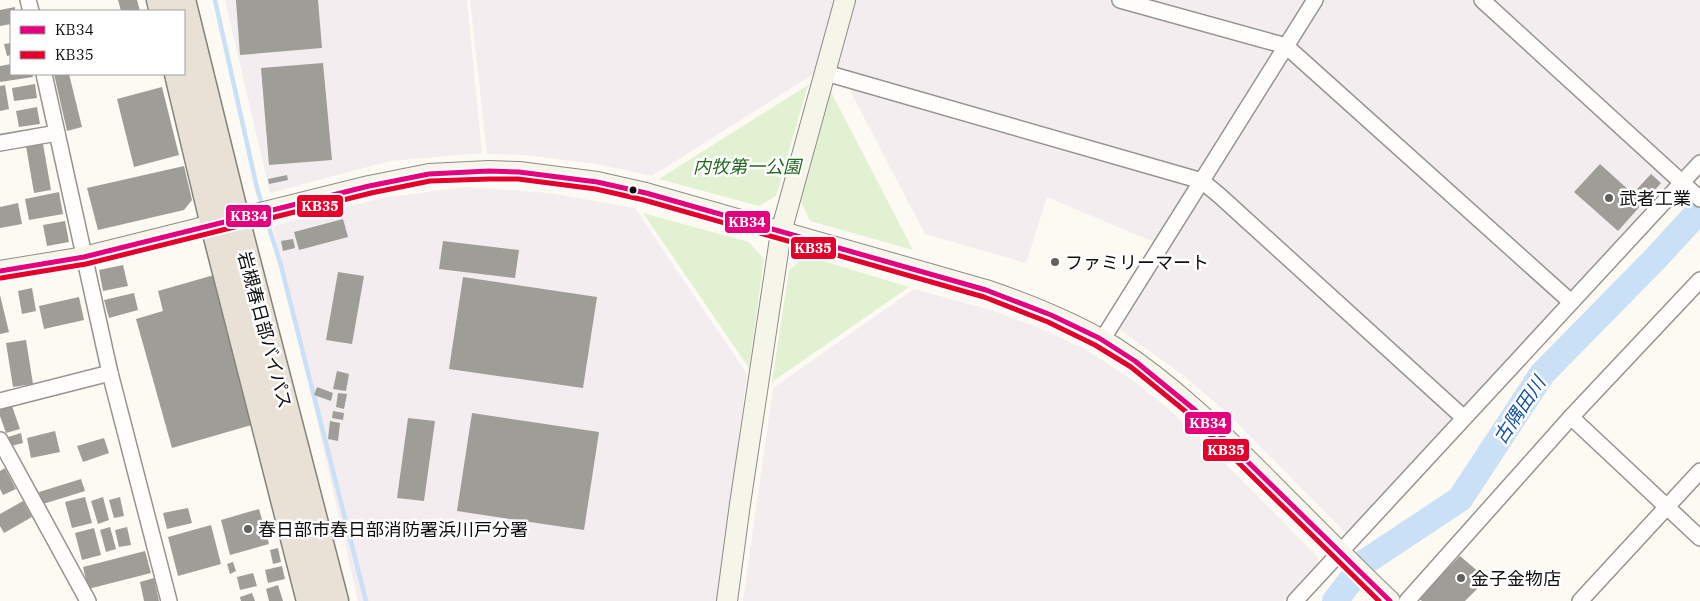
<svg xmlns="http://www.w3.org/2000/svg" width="1700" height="601" font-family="'IBM Plex Serif','Noto Sans JP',serif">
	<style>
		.industrial { fill: #f4edef }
		.green { fill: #e2f1d2 }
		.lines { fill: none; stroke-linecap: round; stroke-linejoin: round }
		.stream { stroke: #c9e0f6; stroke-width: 4.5 }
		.river { stroke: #c9e0f6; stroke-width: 26 }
		.building { fill: #9f9d98 }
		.street-casing { stroke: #959491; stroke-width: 18 }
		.secondary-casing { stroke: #8c8b87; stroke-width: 22 }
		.highway-casing { stroke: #82827e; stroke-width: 29 }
		.street { stroke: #fffefd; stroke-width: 15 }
		.secondary { stroke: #f5f5ea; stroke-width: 20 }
		.highway { stroke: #e9e1d5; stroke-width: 26 }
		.bus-1-casing { stroke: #fff; stroke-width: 9 }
		.bus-2-casing { stroke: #fff; stroke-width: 9 }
		.bus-1 { stroke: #e5007d; stroke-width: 5 }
		.bus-2 { stroke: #e4002b; stroke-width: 5 }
		.bus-dot { fill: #0e0e0e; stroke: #fff; stroke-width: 2 }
		.poi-dot { fill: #61615e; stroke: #fff; stroke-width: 2 }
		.labels { text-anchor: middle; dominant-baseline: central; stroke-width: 5; stroke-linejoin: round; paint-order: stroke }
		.park-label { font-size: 18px; font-style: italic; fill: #24671d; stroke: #fff }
		.poi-label { font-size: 18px; fill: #0e0e0e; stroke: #fff; text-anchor: start }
		.street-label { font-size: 18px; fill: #0e0e0e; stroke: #fff }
		.water-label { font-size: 19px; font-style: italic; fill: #1553a2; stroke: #fff }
		.line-badge { stroke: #fff; stroke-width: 2 }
		.badge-label { font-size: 14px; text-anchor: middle; font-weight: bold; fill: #fff }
	</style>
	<rect width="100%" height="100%" fill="#fcfaf2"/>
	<g class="industrial">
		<polygon points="225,0 467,0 482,153 390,161 270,193"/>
		<polygon points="470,0 841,0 823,68 652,176 596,164 525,155 487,154"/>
		<polygon points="848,0 1700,0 1700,154 1347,534 1225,411 1184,376 1119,329 1168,248 1047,197 1026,263 925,234 832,56"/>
		<polygon points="464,187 549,193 635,208 747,374 717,601 358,601 273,226 383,198"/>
		<polygon points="914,289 991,310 1042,329 1085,349 1131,379 1169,409 1199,437 1318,557 1318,564 1283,601 743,601 773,388"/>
	</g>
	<g class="green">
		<polygon points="808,85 776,196 759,206 659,179"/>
		<polygon points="831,92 913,250 810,221 801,202"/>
		<polygon points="643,213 749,242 764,259 749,368"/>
		<polygon points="807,256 909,287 772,382 789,270"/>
	</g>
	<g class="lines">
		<g class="stream">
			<polyline points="215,0 257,188 263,208"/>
			<polyline points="266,218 280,262 366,601"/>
		</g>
		<polyline class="river" points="1335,601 1365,562 1460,499 1542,374 1655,259 1700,210"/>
	</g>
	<g class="building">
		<polygon points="118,0 137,0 140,11 121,11"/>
		<polygon points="236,0 318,0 322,48 240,55"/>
		<polygon points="15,7 15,11 11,11 11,24 0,26 0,10"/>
		<polygon points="11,43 11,55 7,56 4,44"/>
		<polygon points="323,63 332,160 269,165 261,68"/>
		<polygon points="11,64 11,74 32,74 33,77 0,82 0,66"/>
		<polygon points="54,74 69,74 82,127 67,131"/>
		<polygon points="35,84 37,98 14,101 12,88"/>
		<polygon points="5,85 9,109 0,111 0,86"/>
		<polygon points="162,87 179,155 134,167 117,99"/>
		<polygon points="37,107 40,124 19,127 16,111"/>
		<polygon points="43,144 51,190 34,193 26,146"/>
		<polygon points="1600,164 1643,203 1618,231 1574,192"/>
		<polygon points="184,166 192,200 184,210 98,230 87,188"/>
		<polygon points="1651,174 1661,183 1647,199 1637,189"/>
		<polygon points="287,175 288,180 269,184 268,179"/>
		<polygon points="59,192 63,214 29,220 25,199"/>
		<polygon points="18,203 22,224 0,228 0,207"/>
		<polygon points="343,219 348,237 299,250 294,232"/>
		<polygon points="65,221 69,242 47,246 43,225"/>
		<polygon points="293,239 295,248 283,251 281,241"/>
		<polygon points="443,241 519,250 515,278 439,269"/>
		<polygon points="123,265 128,286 103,291 99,270"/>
		<polygon points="338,272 364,276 352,344 326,340"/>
		<polygon points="214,275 255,424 172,448 136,319 163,311 158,291"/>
		<polygon points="463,277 597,297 583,388 449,369"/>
		<polygon points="32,288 36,311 22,314 18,291"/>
		<polygon points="134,293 138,310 109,318 104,300"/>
		<polygon points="0,295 9,332 0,334"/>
		<polygon points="79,297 84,320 44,329 39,306"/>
		<polygon points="26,340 33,384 13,387 6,343"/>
		<polygon points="337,371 349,374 346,391 333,389"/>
		<polygon points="317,387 333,393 331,401 314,395"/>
		<polygon points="338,393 347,394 344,409 336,407"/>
		<polygon points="12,406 20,429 6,433 0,416 0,410"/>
		<polygon points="333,411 344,413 343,420 332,418"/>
		<polygon points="472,413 599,432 584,530 457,511"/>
		<polygon points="408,418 435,421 424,501 397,498"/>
		<polygon points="330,421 340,423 338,441 328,439"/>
		<polygon points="55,431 60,452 31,458 27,438"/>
		<polygon points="21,433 23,443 11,446 8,437"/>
		<polygon points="104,438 109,453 83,462 77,446"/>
		<polygon points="5,468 16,489 3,495 0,489 0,471"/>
		<polygon points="81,479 85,491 43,504 39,492"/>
		<polygon points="85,497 92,523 72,528 65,502"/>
		<polygon points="103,497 109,520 98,524 91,501"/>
		<polygon points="120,497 124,516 114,518 109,500"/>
		<polygon points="23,501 32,517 4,533 0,526 0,514"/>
		<polygon points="188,508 192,523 167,529 163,513"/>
		<polygon points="259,509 269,544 230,555 221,520"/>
		<polygon points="211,525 221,564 178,576 168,537"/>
		<polygon points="110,527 116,549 106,552 100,530"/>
		<polygon points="127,527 131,545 119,547 115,530"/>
		<polygon points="94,528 101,555 82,560 75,533"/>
		<polygon points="278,548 281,562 273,564 270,550"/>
		<polygon points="145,551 151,573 88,589 83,567"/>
		<polygon points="1460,556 1487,579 1465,601 1422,601 1418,598"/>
		<polygon points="233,562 236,571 230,574 227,564"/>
		<polygon points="282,566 285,579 268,583 265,570"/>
		<polygon points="253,573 257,586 240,590 237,577"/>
		<polygon points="154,578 159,601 144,601 140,582"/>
		<polygon points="278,585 283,601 269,601 266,589"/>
		<polygon points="252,593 255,601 241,601 240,597"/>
	</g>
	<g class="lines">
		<g class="street-casing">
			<g id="street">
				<polyline points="28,0 31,11"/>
				<polyline points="1120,0 1286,46 1571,302"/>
				<polyline points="1482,0 1700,199"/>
				<polyline points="826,73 1202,181 1220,196 1464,418"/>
				<polyline points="44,74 110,373 169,601"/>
				<polyline points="0,143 57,133"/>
				<polyline points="1102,340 1315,0"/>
				<polyline points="0,401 110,373"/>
				<polyline points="1571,417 1700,538"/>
				<polyline points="0,440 88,601"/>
				<polyline points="1295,601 1700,163"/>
				<polyline points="1407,601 1571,417 1700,280"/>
				<polyline points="1580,601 1700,471"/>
			</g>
		</g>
		<g class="secondary-casing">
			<g id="secondary">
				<path d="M0 271 84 257 369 186 429 174 489 171 519 172 597 182 646 193 986 290C1030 305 1073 322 1114 347 1172 384 1220 432 1269 481 1309 521 1349 562 1390 601"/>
				<polyline points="727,601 740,504 781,232 845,0"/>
			</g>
		</g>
		<g class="highway-casing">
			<g id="highway">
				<polyline points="160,0 163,11"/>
				<polyline points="182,0 236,219 335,601"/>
				<polyline points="178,74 214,225 310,601"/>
			</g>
		</g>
		<use href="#street" class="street"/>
		<use href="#secondary" class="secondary"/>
		<use href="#highway" class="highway"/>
		<g class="bus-1-casing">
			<polyline id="bus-1" points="0,271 84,257 369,186 429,174 489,171 519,172 597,182 646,193 986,290 1051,315 1099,338 1135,361 1195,410 1390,601"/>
		</g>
		<g class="bus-2-casing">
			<polyline id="bus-2" points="1,278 86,264 371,193 430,181 489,179 518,179 596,189 644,200 984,297 1048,322 1095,345 1131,367 1190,415 1379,601"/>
		</g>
		<use href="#bus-1" class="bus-1"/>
		<use href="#bus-2" class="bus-2"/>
	</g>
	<circle class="bus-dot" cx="633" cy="190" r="4.5"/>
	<g class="poi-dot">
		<circle cx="1609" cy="198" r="5"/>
		<circle cx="1055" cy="262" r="5"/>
		<circle cx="248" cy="529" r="5"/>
		<circle cx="1461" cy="578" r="5"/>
	</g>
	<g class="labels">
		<g class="park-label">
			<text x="747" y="166">内牧第一公園</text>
		</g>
		<g class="poi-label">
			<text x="1619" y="198">武者工業</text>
			<text x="1065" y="262">ファミリーマート</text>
			<text x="258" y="529">春日部市春日部消防署浜川戸分署</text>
			<text x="1471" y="578">金子金物店</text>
		</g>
		<g class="street-label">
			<text transform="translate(265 330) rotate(75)">岩槻春日部バイパス</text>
		</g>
		<g class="water-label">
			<text transform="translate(1519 410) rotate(-56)">古隅田川</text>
		</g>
	</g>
	<g class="line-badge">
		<rect x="296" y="194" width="48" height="24" rx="5" fill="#e4002b"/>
		<rect x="225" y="204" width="47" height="24" rx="5" fill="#e5007d"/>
		<rect x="724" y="210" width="47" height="24" rx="5" fill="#e5007d"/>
		<rect x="790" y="236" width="47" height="24" rx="5" fill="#e4002b"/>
		<rect x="1184" y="411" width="48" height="24" rx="5" fill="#e5007d"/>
		<rect x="1202" y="438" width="48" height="24" rx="5" fill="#e4002b"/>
	</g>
	<g class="badge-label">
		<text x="320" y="211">KB35</text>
		<text x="249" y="221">KB34</text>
		<text x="747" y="227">KB34</text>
		<text x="813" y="253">KB35</text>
		<text x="1208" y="428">KB34</text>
		<text x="1226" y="455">KB35</text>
	</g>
	<rect x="10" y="10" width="175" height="65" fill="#ffffff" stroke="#9f9f9f"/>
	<rect x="20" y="26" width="25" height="8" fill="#e5007d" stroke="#9f9f9f"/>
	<text x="55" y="35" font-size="15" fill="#0e0e0e">KB34</text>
	<rect x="20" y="51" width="25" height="8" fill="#e4002b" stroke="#9f9f9f"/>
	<text x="55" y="60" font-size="15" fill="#0e0e0e">KB35</text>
</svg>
